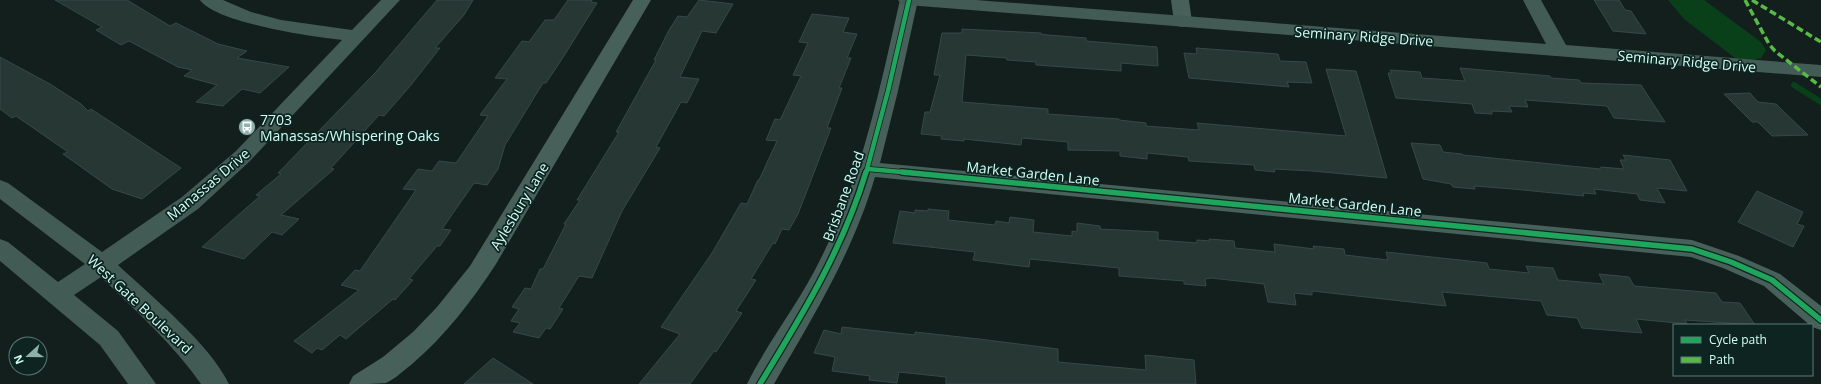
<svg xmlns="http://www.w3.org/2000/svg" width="1821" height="384" font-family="'Open Sans',sans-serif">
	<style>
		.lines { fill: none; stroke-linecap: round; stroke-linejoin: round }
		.stream { stroke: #094019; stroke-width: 6 }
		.river { fill: #094019; fill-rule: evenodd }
		.building { fill: #273734; stroke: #344a46 }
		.street { fill: #476059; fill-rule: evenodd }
		.secondary { fill: #425b54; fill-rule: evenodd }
		.quiet { stroke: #58b947; stroke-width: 3.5; stroke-dasharray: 7 3.5; stroke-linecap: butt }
		.cycleway-far1-casing { stroke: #0d2421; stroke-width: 6 }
		.cycleway-casing { stroke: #0d2421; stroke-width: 8 }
		.cycleway-far1 { stroke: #20a55d; stroke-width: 4.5 }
		.cycleway { stroke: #20a55d; stroke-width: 5.5 }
		.labels { text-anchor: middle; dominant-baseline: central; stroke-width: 3.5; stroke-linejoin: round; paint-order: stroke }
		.street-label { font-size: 14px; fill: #d1fff5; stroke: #0d2421 }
		.poi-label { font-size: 14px; fill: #d1fff5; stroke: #0d2421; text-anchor: start }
	</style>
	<rect width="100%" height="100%" fill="#121f1d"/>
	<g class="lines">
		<polyline class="stream" points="1794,85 1821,102"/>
		<polygon class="river" points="1668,0 1704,0 1761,42 1766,50 1761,58 1748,61 1735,58 1684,19"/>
	</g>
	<g class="building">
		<polygon points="55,0 127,0 170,26 176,23 218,44 247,51 237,58 289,67 260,93 242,89 223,106 196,102 217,85 184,76 192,70 178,67 129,41 121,45 96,30 102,27"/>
		<polygon points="437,0 473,0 464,15 435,48 440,48 411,85 384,116 379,115 331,168 334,169 281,215 299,219 282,235 272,232 244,259 202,247 260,196 256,195 281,174 278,173 375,73"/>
		<polygon points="568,0 592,0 591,2 597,3 562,59 546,83 543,83 505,145 498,169 487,185 474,183 442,229 451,230 440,246 437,246 409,279 413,280 395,300 393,299 346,339 340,335 322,350 317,348 312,353 294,341 359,290 341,285 355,270 360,271 416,190 403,189 418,169 432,171 439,161 456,163 488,116 480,115 507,79 495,78 522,41 529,42 545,20 554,20"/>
		<polygon points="699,0 733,4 716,33 702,31 680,77 699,79 687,103 681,102 656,147 660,148 622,211 592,278 579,276 559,308 563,309 550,329 546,328 539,338 513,332 520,323 511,321 519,309 512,307 525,288 531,289 540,269 543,269 566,224 564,224 580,200 577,200 619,132 616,132 656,60 654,60 669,30 678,16 687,17"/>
		<polygon points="1594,0 1619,0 1625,10 1631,11 1646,34 1613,31"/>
		<polygon points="812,14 849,18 843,32 857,34 847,58 851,58 839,88 842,88 827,128 831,128 798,214 789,230 782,229 775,244 773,243 751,279 756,280 736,311 742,313 716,352 714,351 690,384 639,384 680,334 661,327 712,253 741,203 747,204 758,180 759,180 777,141 766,140 775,119 780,120 801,76 793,75 808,43 799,42"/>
		<polygon points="962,29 1041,33 1041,34 1048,35 1086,38 1086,41 1157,47 1158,66 1121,63 1121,71 1036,65 1036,62 1007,60 1007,58 966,55 962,102 1048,109 1048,114 1119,119 1119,120 1146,123 1146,126 1199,130 1197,123 1346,136 1326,69 1356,71 1387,178 1312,171 1274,169 1275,172 1255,170 1254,165 1189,161 1188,157 1147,153 1147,159 1120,156 1120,151 1068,150 1068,142 1022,138 1021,145 964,139 964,141 941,139 942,136 921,134 925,112 930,112 940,75 934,75 942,33 962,33"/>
		<polygon points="1196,48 1278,54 1280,61 1306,62 1312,83 1287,82 1289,87 1189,78 1184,53 1197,54"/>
		<polygon points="0,57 50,84 81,104 88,111 91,109 181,168 142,199 112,189 63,154 68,152 16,116 12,118 0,109"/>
		<polygon points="1460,68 1550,76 1551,78 1579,80 1581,83 1641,85 1665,122 1614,118 1607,106 1525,100 1528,107 1509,106 1512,112 1492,111 1492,114 1475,113 1472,104 1396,98 1388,73 1392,73 1390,70 1420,72 1422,78 1465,81"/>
		<polygon points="1750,93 1758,102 1776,104 1808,135 1772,136 1758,122 1752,122 1724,94"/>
		<polygon points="1411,143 1440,145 1443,152 1462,154 1463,155 1600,169 1601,167 1624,169 1620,160 1626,160 1623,155 1670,160 1687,191 1657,188 1665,203 1640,200 1637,194 1594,189 1596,194 1583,193 1584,196 1513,189 1474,186 1475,189 1453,187 1451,184 1423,179"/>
		<polygon points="1757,191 1803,212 1797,224 1804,226 1793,247 1738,222"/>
		<polygon points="928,209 949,211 948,220 995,225 996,221 1009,223 1010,217 1034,220 1033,232 1072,236 1072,231 1077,232 1077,223 1100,226 1100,229 1158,232 1158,240 1197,243 1197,240 1210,241 1209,239 1234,241 1235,248 1275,252 1274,244 1314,249 1313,246 1344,249 1345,255 1388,260 1386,252 1487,263 1489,269 1529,273 1526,266 1553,268 1558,280 1604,284 1599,274 1629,277 1634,286 1716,293 1722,302 1740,303 1755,325 1685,320 1687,324 1636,319 1642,333 1582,328 1577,318 1547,315 1541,301 1442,292 1446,306 1312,291 1312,295 1294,293 1296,305 1268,302 1264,284 1211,278 1205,279 1206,286 1184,284 1184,281 1119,276 1119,268 1030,259 1029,267 973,260 975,252 893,243 900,211 915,213 915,210 928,211"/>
		<polygon points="842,327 915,335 915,332 979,339 1058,349 1058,362 1146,370 1145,355 1194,360 1196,384 946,384 946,377 899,372 897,383 869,380 870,376 832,371 835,357 814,353 824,330 841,334"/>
		<polygon points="493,358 533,384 464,384"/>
	</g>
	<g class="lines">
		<g class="street">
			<path d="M633 0H651L496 264C472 301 445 336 411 365 403 371 395 379 386 383 378 384 358 384 349 384L353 376 383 357 413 332 437 307 470 266Z"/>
			<path d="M900 0H918L898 91 880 163 1692 240 1739 256 1780 274 1821 306V330L1812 327 1764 286 1723 268 1691 257 875 177C853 252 813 317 774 384H747C768 341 800 302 821 258 862 178 880 87 900 0Z"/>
			<polygon points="1171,0 1189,0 1192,22 1189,26 1183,27 1177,26 1174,22"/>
		</g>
		<g class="secondary">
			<path d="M200 0H223L251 12 281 20 352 30 381 0H400L250 161 198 209 118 265C152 297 209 343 229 384H201C173 344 136 311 101 277L74 295 118 331 156 384H128L100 345 0 261V239L8 242 58 282 85 264 0 199V180L8 183 102 252 182 197 236 151 342 40C313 37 216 23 200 0Z"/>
			<polygon points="898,0 976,0 1546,44 1523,0 1541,0 1566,45 1821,65 1821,77 907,5 901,4"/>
		</g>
		<g class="quiet">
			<polyline points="1745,0 1769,44 1775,51 1821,87"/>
			<polyline points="1752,0 1821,42"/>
		</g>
		<g class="cycleway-far1-casing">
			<g id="cycleway-far1">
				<polyline points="868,169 913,173"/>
				<polyline points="866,173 888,91 909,0"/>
			</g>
		</g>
		<g class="cycleway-casing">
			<g id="cycleway">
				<polyline points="902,172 1692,249 1731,262 1772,280 1821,320"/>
				<path d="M760 384C802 315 842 251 866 172"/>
			</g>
		</g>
		<use href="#cycleway-far1" class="cycleway-far1"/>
		<use href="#cycleway" class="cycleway"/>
	</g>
	<defs>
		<g id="bus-disc" transform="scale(0.9)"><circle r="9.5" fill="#8eb1a9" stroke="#0d2421"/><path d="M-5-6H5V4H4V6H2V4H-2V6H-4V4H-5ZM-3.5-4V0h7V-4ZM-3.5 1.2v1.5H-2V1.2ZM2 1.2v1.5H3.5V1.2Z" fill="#fff"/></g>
	</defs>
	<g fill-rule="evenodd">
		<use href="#bus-disc" x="247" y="127"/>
	</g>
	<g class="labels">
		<g class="street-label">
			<text transform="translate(1364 36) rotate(4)">Seminary Ridge Drive</text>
			<text transform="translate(1687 61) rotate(5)">Seminary Ridge Drive</text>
			<text transform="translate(1033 173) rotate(6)">Market Garden Lane</text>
			<text transform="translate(208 184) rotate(-40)">Manassas Drive</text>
			<text transform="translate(843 196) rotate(-70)">Brisbane Road</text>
			<text transform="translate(1355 204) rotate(6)">Market Garden Lane</text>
			<text transform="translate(519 206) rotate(-59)">Aylesbury Lane</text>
			<text transform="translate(140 304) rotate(43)">West Gate Boulevard</text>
		</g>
		<g class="poi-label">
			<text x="260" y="119">7703<tspan x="260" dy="16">Manassas/Whispering Oaks</tspan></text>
		</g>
	</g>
	<rect x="1673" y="324" width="140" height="52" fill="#0d2421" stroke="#5b7c76"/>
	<rect x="1681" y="337" width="20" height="6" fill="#20a55d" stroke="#5b7c76"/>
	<text x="1709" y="344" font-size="12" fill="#d1fff5">Cycle path</text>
	<rect x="1681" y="357" width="20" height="6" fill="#58b947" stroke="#5b7c76"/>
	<text x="1709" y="364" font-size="12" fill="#d1fff5">Path</text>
	<g transform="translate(28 356) rotate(249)"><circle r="19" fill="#0d2421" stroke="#5b7c76"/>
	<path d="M0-3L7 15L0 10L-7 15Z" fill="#8eb1a9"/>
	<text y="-6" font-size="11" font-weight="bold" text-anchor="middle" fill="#d1fff5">N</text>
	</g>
</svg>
